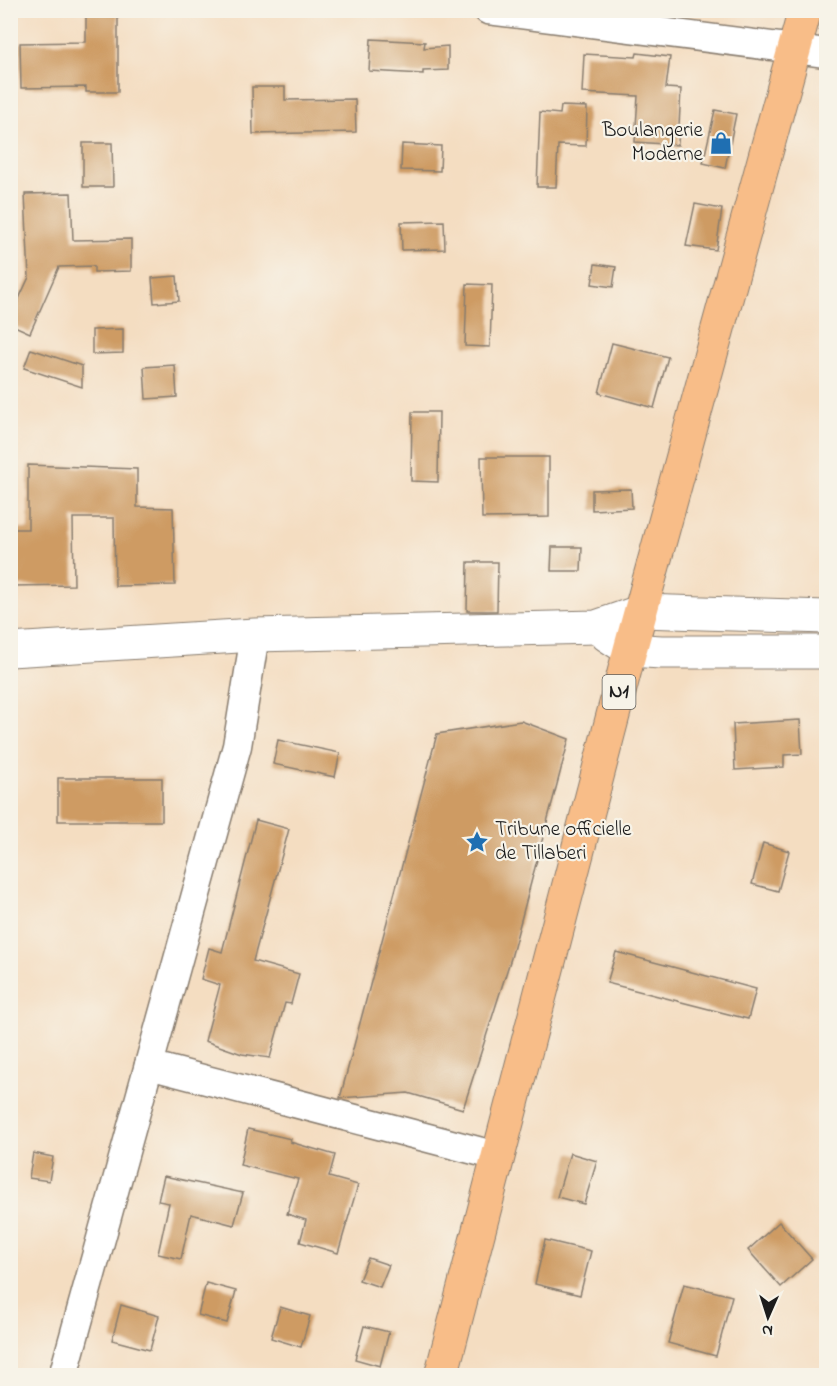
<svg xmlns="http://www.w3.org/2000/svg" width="837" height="1386" font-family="'Indie Flower',sans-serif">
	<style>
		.building { fill: #ce9b63 }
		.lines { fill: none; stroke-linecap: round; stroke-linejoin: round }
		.minor-casing { stroke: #887c6e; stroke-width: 31 }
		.tertiary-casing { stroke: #887c6e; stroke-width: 35 }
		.primary-casing { stroke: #887c6e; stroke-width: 35 }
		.minor { stroke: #fff; stroke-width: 28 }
		.tertiary { stroke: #fff; stroke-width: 33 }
		.primary { stroke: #f8bd88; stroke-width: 33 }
		.labels { text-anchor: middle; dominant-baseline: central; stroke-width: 4.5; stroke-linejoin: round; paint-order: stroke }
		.shield { fill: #f7f3e8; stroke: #5e5c59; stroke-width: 1.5 }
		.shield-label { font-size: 20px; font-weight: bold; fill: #1c1c1c }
		.poi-label { font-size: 21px; fill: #1c1c1c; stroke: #f7f3e8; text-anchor: end }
	</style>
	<rect width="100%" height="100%" fill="#f7f3e8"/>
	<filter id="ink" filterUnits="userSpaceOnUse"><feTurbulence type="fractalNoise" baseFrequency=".0167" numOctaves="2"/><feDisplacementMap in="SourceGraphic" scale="12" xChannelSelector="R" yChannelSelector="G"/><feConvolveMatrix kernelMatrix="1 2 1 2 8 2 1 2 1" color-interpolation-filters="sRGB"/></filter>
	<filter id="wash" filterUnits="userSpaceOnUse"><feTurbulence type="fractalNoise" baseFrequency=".008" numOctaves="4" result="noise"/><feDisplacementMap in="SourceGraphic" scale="24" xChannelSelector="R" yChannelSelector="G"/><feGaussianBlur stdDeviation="1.35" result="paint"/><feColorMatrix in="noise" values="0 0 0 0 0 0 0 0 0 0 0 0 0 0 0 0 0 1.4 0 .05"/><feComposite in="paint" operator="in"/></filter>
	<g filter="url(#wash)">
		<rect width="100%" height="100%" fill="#f4ddc1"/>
		<g id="blocks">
			<g class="building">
				<polygon points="86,10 118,10 118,92 86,92 86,87 21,88 20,43 86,42"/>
				<polygon points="371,39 425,42 424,48 448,46 448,70 423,71 423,74 369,71"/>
				<polygon points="637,53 670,57 666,88 681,89 678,145 635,142 638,96 582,93 584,54 636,57"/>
				<polygon points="252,87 285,87 285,100 355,99 356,132 253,134"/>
				<polygon points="561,106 587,107 586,146 558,145 556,187 537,187 540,112 560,114"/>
				<polygon points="715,110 736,114 725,168 703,163"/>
				<polygon points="83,143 112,143 113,187 83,187"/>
				<polygon points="402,144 441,146 440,171 401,170"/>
				<polygon points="71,193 73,240 131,239 131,271 94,272 94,266 59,267 30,333 10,324 10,318 29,277 25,194"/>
				<polygon points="695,204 722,209 716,250 686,246"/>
				<polygon points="444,221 445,249 402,250 401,222"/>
				<polygon points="595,264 616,267 613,287 592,284"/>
				<polygon points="177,276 179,301 154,303 152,278"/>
				<polygon points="467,284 492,285 490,347 465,346"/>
				<polygon points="123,329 123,353 92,354 92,330"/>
				<polygon points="612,343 668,357 654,408 599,393"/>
				<polygon points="31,349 82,366 82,387 24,368"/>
				<polygon points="175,365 177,397 146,399 144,367"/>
				<polygon points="412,412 439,412 438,482 411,481"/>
				<polygon points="481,457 549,457 549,517 482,518"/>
				<polygon points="28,465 137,469 137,507 173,508 175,585 115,586 114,518 73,518 74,585 12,586 11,529 28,529"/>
				<polygon points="631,489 632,508 592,510 592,490"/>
				<polygon points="552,547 582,547 581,571 551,571"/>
				<polygon points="468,562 498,562 497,611 467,611"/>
				<polygon points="800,720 802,754 784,755 784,767 735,770 733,724"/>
				<polygon points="521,721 569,739 511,958 463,1109 408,1093 340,1098 437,734"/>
				<polygon points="278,740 340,753 335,777 273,764"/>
				<rect x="58" y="778" width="104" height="43"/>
				<polygon points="256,820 289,829 253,961 299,974 291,1004 285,1003 270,1058 242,1054 205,1041 220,985 201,979 209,948 222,952"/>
				<polygon points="763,843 789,851 778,891 752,884"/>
				<polygon points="616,952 756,989 748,1019 607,983"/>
				<polygon points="248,1129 291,1139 290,1142 335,1155 329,1177 358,1185 338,1253 300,1242 306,1220 287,1214 298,1179 240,1165"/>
				<polygon points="33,1153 53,1157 49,1181 29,1178"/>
				<polygon points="570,1153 597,1161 584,1204 557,1197"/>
				<polygon points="164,1176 243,1193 234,1225 191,1214 181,1259 158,1254 169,1203 158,1201"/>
				<polygon points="779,1222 812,1259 781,1287 748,1250"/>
				<polygon points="545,1240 591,1251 580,1295 535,1284"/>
				<polygon points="368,1258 389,1265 380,1287 359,1280"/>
				<polygon points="206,1283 236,1291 227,1323 198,1315"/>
				<polygon points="684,1284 732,1296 716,1356 668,1343"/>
				<polygon points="121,1305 159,1316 150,1350 112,1340"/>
				<polygon points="280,1307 310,1316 301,1347 271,1338"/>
				<polygon points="364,1326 389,1332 380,1366 355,1359"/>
			</g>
		</g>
	</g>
	<g filter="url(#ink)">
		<use href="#blocks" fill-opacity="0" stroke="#887c6e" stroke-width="1.5"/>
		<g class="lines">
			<g class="minor-casing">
				<g id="minor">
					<polyline points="488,10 826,53"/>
					<polyline points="149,1065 497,1156"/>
					<polyline points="63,1376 237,746 255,635"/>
				</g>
			</g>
			<g class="tertiary-casing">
				<g id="tertiary">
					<polyline points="607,635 630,650 661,652 826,652"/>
					<polyline points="10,650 255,635 596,627 642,611 826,617"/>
				</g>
			</g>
			<g class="primary-casing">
				<polyline id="primary" points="441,1376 630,650 805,10"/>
			</g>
			<use href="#minor" class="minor"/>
			<use href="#tertiary" class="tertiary"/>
			<use href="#primary" class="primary"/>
		</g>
	</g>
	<defs>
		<g id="shop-bare" transform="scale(1.8)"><path d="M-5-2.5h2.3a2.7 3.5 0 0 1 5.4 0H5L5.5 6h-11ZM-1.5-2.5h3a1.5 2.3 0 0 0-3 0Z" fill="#1f6fb2" stroke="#f7f3e8" stroke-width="2.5" paint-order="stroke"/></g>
		<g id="sight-bare" transform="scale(1.8)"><path d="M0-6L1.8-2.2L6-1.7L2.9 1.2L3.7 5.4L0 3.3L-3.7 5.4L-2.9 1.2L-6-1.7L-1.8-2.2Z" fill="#1f6fb2" stroke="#f7f3e8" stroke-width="2.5" paint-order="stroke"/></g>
	</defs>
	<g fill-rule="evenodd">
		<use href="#shop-bare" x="721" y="143"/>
		<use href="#sight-bare" x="477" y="842"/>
	</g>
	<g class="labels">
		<rect class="shield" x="602.5" y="675" width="33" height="34" rx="4.5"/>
		<g class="shield-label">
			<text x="619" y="692">N1</text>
		</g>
		<g class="poi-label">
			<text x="703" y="131">Boulangerie<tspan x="703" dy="24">Moderne</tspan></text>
			<text x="495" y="830" text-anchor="start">Tribune officielle<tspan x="495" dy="24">de Tillaberi</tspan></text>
		</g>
	</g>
	<rect width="837" height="1386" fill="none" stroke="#f7f3e8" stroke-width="36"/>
	<g transform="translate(768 1317) rotate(183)" stroke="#f7f3e8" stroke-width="4.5" paint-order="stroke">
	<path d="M0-4.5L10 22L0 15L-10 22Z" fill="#1c1c1c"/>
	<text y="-9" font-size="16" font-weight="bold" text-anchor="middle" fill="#1c1c1c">N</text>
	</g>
</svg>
